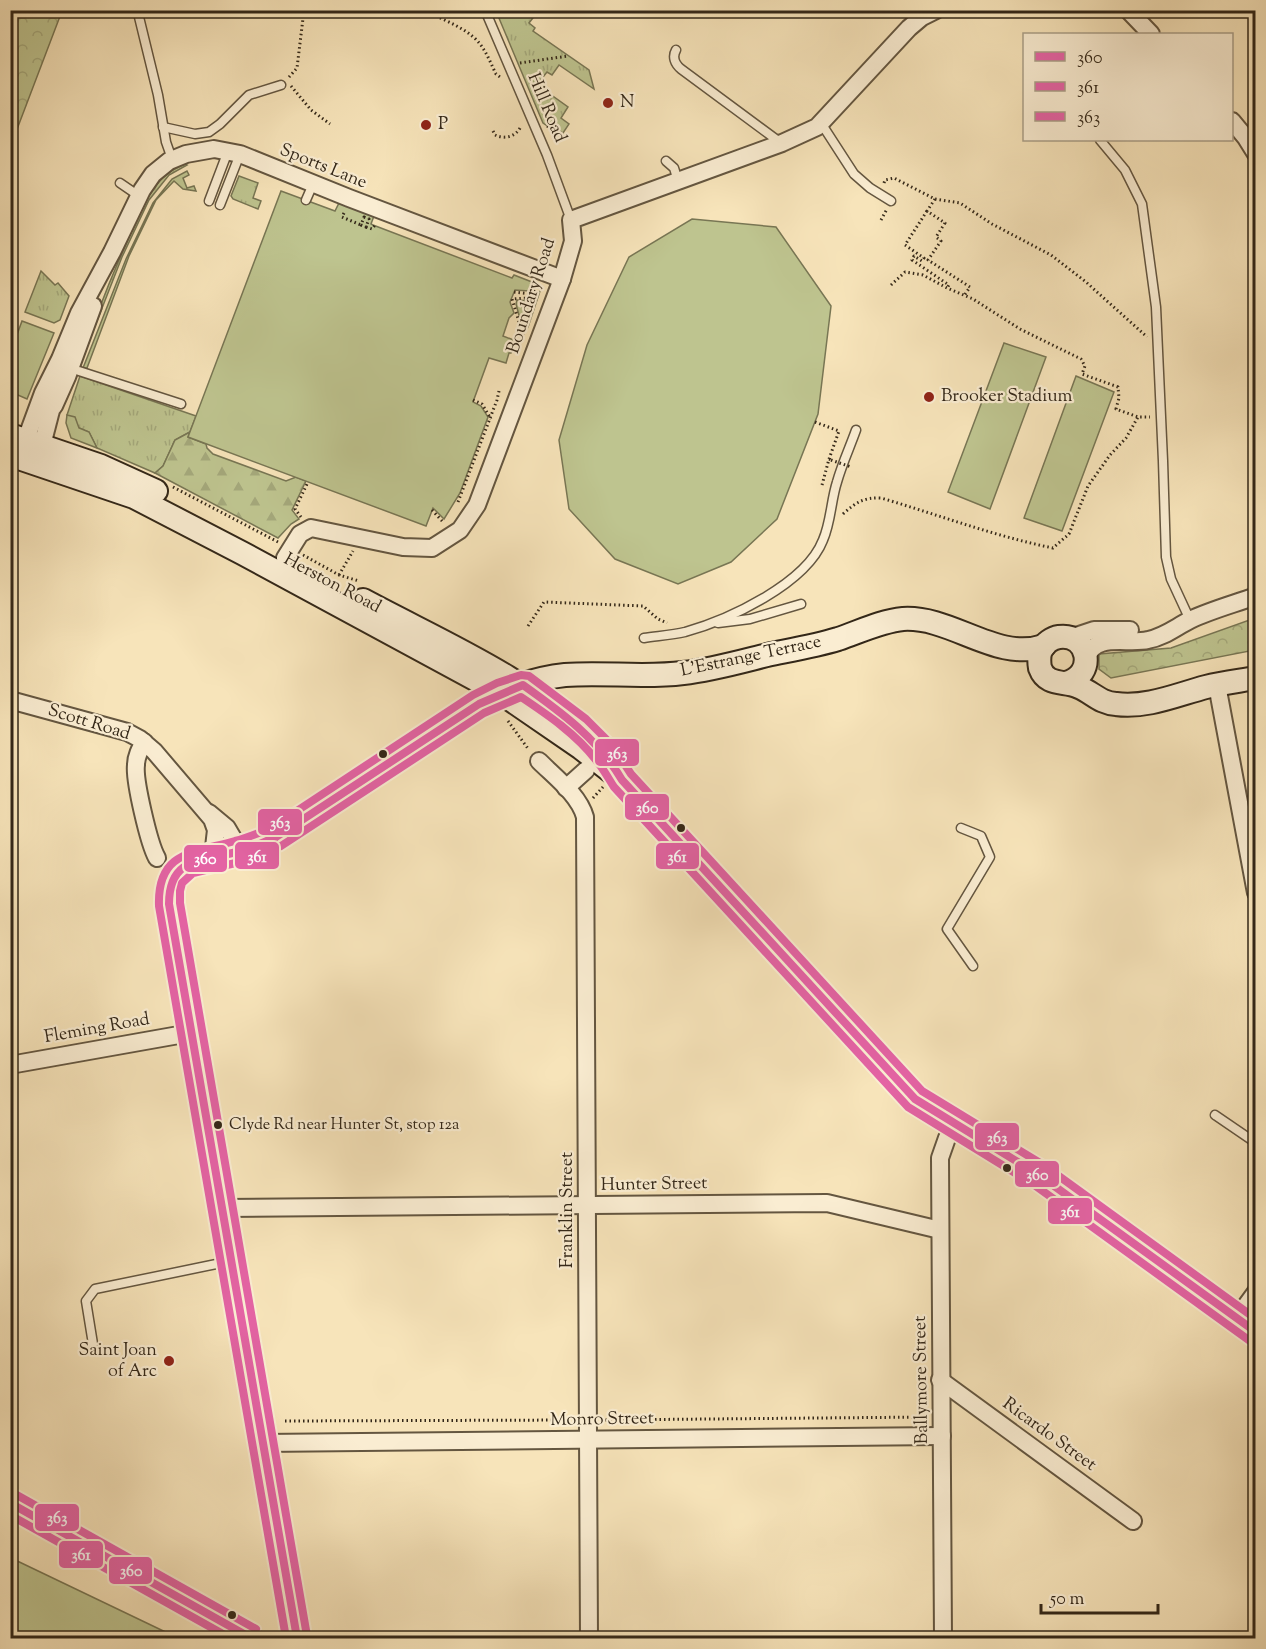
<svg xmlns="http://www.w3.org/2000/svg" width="1266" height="1649" font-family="'Sorts Mill Goudy',serif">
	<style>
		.grass { fill: url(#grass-tufts); stroke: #787654; stroke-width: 1.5 }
		.forest { fill: url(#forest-firs); stroke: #787654; stroke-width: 1.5 }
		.park { fill: url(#park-crowns); stroke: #787654; stroke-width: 1.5 }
		.garden { fill: #bec48f; stroke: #787654; stroke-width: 1.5 }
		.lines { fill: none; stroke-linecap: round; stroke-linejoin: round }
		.lane-casing { stroke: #645640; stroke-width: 11 }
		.street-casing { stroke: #645640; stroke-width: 20 }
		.secondary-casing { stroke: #332718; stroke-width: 26 }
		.path { stroke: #332718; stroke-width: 3; stroke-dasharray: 1.5 3; stroke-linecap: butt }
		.lane { stroke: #faedd2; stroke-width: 8 }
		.street { stroke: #faedd2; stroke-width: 16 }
		.secondary { stroke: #faedd2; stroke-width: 22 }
		.path-bridge { stroke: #332718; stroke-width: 3; stroke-dasharray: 1.5 3; stroke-linecap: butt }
		.bus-1-casing { stroke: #faedd2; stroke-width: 12 }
		.bus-2-casing { stroke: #faedd2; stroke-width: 12 }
		.bus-3-casing { stroke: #faedd2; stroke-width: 12 }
		.bus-1 { stroke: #e463a4; stroke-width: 8 }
		.bus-2 { stroke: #e463a4; stroke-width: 8 }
		.bus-3 { stroke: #e463a4; stroke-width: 8 }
		.poi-dot { fill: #8f2418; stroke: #faedd2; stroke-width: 2 }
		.bus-dot { fill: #332718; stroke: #faedd2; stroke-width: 2 }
		.labels { text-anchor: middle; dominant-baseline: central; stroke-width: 4.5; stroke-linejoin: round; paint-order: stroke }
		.bus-label { font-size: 16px; fill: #332718; stroke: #faedd2; text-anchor: start }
		.poi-label { font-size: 18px; fill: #332718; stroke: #faedd2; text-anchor: start }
		.street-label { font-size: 18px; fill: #332718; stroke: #faedd2 }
		.line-badge { stroke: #faedd2; stroke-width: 2 }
		.badge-label { font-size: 16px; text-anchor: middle; font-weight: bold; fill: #fff }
	</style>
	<defs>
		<pattern id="grass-tufts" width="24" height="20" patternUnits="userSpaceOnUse" patternTransform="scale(1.5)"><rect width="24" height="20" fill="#bec48f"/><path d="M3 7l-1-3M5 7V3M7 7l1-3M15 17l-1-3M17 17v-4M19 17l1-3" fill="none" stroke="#a4a87b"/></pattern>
		<pattern id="forest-firs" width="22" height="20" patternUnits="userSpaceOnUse" patternTransform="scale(1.5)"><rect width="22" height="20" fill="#bec48f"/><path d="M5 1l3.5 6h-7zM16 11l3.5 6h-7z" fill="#a4a87b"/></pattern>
		<pattern id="park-crowns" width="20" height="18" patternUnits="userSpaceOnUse" patternTransform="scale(1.5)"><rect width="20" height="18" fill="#bec48f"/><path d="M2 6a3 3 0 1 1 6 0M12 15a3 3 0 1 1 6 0" fill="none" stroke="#a4a87b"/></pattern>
	</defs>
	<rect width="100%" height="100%" fill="#f7e4ba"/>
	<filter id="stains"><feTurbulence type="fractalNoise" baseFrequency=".00333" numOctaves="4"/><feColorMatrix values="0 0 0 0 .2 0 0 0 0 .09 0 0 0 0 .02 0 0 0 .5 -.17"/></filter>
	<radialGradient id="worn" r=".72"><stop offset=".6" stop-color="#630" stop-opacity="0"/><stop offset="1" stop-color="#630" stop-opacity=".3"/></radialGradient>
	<g class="grass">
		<polygon points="496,11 547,11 542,17 536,14 529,23 535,28 533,31 589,70 594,89 559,65 552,75 547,72 539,82 544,86 543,89 568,107 561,118 569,124 563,133 557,129 555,131 543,123"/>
		<path d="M185 164 187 165 169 175 149 200 122 257 79 367C97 309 120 255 146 200 156 183 167 171 185 164Z"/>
		<polygon points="239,176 258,183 253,198 261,201 258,209 233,199 231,196"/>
		<polygon points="41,271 55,285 58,283 69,296 60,320 54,323 25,312"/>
		<polygon points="80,376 196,416 190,432 175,440 163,466 155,473 97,448 89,432 79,428 67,415"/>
	</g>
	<polygon class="forest" points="190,432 188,437 206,444 207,448 213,454 286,481 296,477 306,481 292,510 299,519 291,524 278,538 155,473 163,466 175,440"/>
	<g class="park">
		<polygon points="11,10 62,11 11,145 10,11"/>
		<polygon points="1255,618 1255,650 1111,678 1099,669 1099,654 1171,648"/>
	</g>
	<g class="garden">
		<polygon points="187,171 189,175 183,178 187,188 194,186 196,191 183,189 174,181 156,200 129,256 87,368 83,368 126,259 153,203 172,179"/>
		<polygon points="281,191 335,211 339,203 374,216 371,224 373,225 512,278 514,275 532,282 529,291 515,290 510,302 514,313 509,318 503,336 516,341 511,353 509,353 506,363 489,358 473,402 481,406 488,417 460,493 444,519 433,508 426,526 188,437"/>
		<polygon points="692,219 776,227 831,306 818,414 777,519 731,562 678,584 615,559 569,509 559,440 587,345 629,257"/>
		<polygon points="540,291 528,327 524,324 523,319 520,319 516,304 517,300 532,301"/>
		<polygon points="22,321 54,333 27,399 11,392 11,351"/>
		<polygon points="1004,343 1046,357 990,509 948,492"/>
		<polygon points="1076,376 1114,392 1062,531 1024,518"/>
		<polygon points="67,415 75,417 79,428 89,432 97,448 71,438 66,423"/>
		<polygon points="11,1558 178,1638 11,1638"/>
	</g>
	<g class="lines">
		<g class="lane-casing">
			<g id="lane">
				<polyline points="485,10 547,155 571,220"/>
				<polyline points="668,10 668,11"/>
				<polyline points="139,17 158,95 166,142 172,159"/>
				<path d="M676 50C672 57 675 64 681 69L781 143"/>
				<polyline points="821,123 854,174 870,188 891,201"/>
				<polyline points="163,127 195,134 209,132 220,124 249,95 281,85"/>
				<polyline points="1100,140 1125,170 1142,204 1156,307 1163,461 1166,557 1171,579 1190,620"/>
				<polyline points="666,161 674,168 678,181"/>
				<polyline points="120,183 139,196"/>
				<polyline points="306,200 313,184"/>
				<polyline points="209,201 228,151"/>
				<polyline points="220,205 240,154"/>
				<polyline points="79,371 181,404"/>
				<polyline points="718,623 750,619 801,604"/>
				<path d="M644 638C657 636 672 635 685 632 728 620 806 584 823 540 831 522 831 500 837 482 842 464 850 447 856 430"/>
				<polyline points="961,828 981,836 990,857 947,929 973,966"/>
				<polyline points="1215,1115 1256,1143"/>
				<polyline points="93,1344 86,1301 95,1289 231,1261"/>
			</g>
		</g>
		<g class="street-casing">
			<g id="street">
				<polyline points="1128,10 1151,34"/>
				<polyline points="1232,121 1246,138 1256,154"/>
				<polyline points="54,406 67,377 93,306"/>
				<polyline points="22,450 43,393 60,359 79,313 112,252 142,190 153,174 169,161 186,154 214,149 240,154 349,198 562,279"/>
				<polyline points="39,457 55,395"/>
				<polyline points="285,558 300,534 311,528 403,547 432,548 460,530 477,505 562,279 573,241 571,220 782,143 817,127 909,28 922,17 936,10"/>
				<polyline points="1064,637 1076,636 1094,630 1130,630"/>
				<path d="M1086 658C1096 632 1127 645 1148 640 1164 637 1176 627 1190 620 1211 610 1234 604 1256 596"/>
				<polyline points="1217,685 1256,893"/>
				<polyline points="10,700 127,732 140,739 154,751 212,819 216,830 213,856"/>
				<path d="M144 742C140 749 136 756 136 765 134 780 149 844 157 858"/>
				<path d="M539 761C555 777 579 795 585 817L589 1638"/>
				<polyline points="566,788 586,770"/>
				<polyline points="209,813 227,828 240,850"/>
				<polyline points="10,1065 190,1033"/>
				<polyline points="222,1208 827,1203 940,1230"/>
				<polyline points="1237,1318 1256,1292"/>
				<polyline points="940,1380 1133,1521"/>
				<polyline points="263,1443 942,1436"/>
				<polyline points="943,1638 940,1158 947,1138 958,1127"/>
			</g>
		</g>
		<g class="secondary-casing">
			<g id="secondary">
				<polyline points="10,435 101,466 156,491"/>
				<polyline points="10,455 134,497 242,553 501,693 581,748 622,780 915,1099 1039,1175 1256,1332"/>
				<path d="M363 600C443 643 526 677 592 741"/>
				<path d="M1066 683C1097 675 1089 633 1059 637 1052 638 1045 643 1041 650 1039 655 1039 662 1040 668 1047 687 1065 680 1079 687 1093 693 1100 703 1116 704 1147 708 1176 695 1206 687 1222 683 1239 681 1256 678"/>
				<polyline points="10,1503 251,1638"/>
				<path d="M297 1638 169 904C164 859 204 859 236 852 250 848 263 843 276 837L479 704C504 689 536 678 565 675 604 672 644 678 683 673 711 670 739 662 767 655 791 650 815 646 838 639 859 632 881 621 903 619 952 616 996 662 1044 646"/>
			</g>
		</g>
		<g class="path">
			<polyline points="432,14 433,10"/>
			<path d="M436 16C451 23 470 31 480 44 487 53 491 64 496 74L500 77"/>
			<polyline points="520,63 568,56"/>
			<polyline points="289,77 297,68 304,10"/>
			<polyline points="291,86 311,110 330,124"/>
			<polyline points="547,126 555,131"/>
			<path d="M493 131 495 135C505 140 517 136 521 126"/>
			<polyline points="884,183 885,180 894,178 935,199 960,203 992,224 1051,255 1086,282 1147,337"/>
			<polyline points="935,199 927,211 945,223 936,237 941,241 928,260 970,287 964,296"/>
			<polyline points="927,211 905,245 924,258 922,261 914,256 912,260 949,285 947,288"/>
			<polyline points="344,213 342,217 361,225"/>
			<polygon points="364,217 369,219 366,227 361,225"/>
			<polyline points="881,220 887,209"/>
			<polyline points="366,227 372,229 376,224"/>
			<polyline points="891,285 905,272 923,275 947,288 973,299 1020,329 1081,359 1085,366 1082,374 1118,387 1119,398 1116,409 1138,417 1150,417"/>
			<polyline points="514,292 532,294"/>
			<polyline points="523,335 512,299 529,298 538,286"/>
			<polyline points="473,400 482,404 491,419"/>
			<polyline points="815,422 839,431 829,459"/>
			<polyline points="822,485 829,459 831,460"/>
			<polyline points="173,487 278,542"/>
			<polyline points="458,502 497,400 499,391"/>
			<polyline points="432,510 443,522"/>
			<path d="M843 514C855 503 864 497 881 498 939 515 994 536 1053 548L1069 534 1088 486 1110 455 1126 438 1138 417"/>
			<polyline points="301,517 295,509 308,482"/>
			<polyline points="303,555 339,575 359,581"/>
			<polyline points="339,575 353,551"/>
			<polyline points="528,626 544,602 643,606 658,619 667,623"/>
			<polyline points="508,721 529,750"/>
			<polyline points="593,798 603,787"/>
			<polyline points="601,1420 927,1417"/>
			<polyline points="285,1421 574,1420"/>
		</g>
		<use href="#lane" class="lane"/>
		<use href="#street" class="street"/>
		<use href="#secondary" class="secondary"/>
		<polyline class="path-bridge" points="831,460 851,467"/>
		<g class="bus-1-casing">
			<g id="bus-1">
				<polyline points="10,1503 251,1638"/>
				<path d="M297 1638 169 904C169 857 201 861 237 852 250 848 263 843 276 837L479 704 523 685C561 712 598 739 622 780L915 1099 1039 1175 1256 1332"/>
			</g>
		</g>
		<g class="bus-2-casing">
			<g id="bus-2">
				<polyline points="10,1515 230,1638"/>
				<path d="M307 1636 180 903V891L182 883 193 873 244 861 281 846 484 713 521 697C548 715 576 734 596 760 603 768 608 778 614 787L908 1107 1033 1184 1250 1341"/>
			</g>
		</g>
		<g class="bus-3-casing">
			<g id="bus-3">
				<polyline points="15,1494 256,1629"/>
				<path d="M286 1638 159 906C157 851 193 853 235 841 247 838 259 833 271 828L473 695 497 683 521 675 529 676 586 719 612 745 631 774 922 1091 1045 1166 1256 1319"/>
			</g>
		</g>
		<use href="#bus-1" class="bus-1"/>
		<use href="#bus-2" class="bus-2"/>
		<use href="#bus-3" class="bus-3"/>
	</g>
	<g class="poi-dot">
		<circle cx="608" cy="103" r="6"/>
		<circle cx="426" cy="125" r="6"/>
		<circle cx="929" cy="397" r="6"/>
		<circle cx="169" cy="1361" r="6"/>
	</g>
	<g class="bus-dot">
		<circle cx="383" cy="754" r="5"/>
		<circle cx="681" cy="828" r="5"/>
		<circle cx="218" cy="1125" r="5"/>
		<circle cx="1007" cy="1168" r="5"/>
		<circle cx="232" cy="1615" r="5"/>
	</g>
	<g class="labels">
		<g class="bus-label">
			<text x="229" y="1125">Clyde Rd near Hunter St, stop 12a</text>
		</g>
		<g class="poi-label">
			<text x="620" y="103">N</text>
			<text x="438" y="125">P</text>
			<text x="941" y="397">Brooker Stadium</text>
			<text x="157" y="1351" text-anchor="end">Saint Joan<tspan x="157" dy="21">of Arc</tspan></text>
		</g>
		<g class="street-label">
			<text transform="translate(546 108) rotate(67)">Hill Road</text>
			<text transform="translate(323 167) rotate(22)">Sports Lane</text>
			<text transform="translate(532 296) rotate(-72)">Boundary Road</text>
			<text transform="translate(332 584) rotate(28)">Herston Road</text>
			<text transform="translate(751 657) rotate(-12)">L'Estrange Terrace</text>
			<text transform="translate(89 723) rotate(17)">Scott Road</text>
			<text transform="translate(97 1029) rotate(-10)">Fleming Road</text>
			<text transform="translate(654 1185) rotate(-1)">Hunter Street</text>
			<text transform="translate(568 1210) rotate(-90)">Franklin Street</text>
			<text transform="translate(922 1380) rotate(-91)">Ballymore Street</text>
			<text transform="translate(602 1420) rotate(-1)">Monro Street</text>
			<text transform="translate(1049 1435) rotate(36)">Ricardo Street</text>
		</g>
	</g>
	<g class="line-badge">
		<rect x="594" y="738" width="46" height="29" rx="6" fill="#e463a4"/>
		<rect x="624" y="793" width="46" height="28" rx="6" fill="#e463a4"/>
		<rect x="257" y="808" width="46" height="28" rx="6" fill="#e463a4"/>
		<rect x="234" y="841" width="46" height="29" rx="6" fill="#e463a4"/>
		<rect x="655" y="842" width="45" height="28" rx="6" fill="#e463a4"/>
		<rect x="183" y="844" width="45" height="29" rx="6" fill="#e463a4"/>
		<rect x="974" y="1122" width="46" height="29" rx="6" fill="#e463a4"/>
		<rect x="1014" y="1160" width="46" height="28" rx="6" fill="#e463a4"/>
		<rect x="1047" y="1197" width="46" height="28" rx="6" fill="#e463a4"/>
		<rect x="34" y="1503" width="46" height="29" rx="6" fill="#e463a4"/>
		<rect x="58" y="1540" width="46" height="29" rx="6" fill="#e463a4"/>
		<rect x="108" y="1556" width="45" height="29" rx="6" fill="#e463a4"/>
	</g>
	<g class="badge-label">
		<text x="617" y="759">363</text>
		<text x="647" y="813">360</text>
		<text x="280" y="828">363</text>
		<text x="257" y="862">361</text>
		<text x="677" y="862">361</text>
		<text x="205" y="864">360</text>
		<text x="997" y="1143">363</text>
		<text x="1037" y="1180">360</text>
		<text x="1070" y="1217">361</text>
		<text x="57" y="1523">363</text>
		<text x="81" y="1560">361</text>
		<text x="131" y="1576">360</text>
	</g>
	<rect width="1266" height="1649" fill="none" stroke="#f7e4ba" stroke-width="36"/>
	<rect x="12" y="12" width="1242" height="1625" fill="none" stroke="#332718" stroke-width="3"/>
	<rect x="18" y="18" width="1230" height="1613" fill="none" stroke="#332718" stroke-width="1.5"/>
	<rect x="1023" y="33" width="210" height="108" fill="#faedd2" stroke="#aa9e88" stroke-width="1.5"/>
	<rect x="1035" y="52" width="30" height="9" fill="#e463a4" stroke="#aa9e88" stroke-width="1.5"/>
	<text x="1077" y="63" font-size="18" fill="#332718">360</text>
	<rect x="1035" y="82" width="30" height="9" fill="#e463a4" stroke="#aa9e88" stroke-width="1.5"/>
	<text x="1077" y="93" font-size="18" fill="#332718">361</text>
	<rect x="1035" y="112" width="30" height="9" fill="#e463a4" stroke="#aa9e88" stroke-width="1.5"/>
	<text x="1077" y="123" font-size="18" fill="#332718">363</text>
	<path d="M1041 1604v9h117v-9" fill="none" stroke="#332718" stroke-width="3"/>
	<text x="1050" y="1604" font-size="18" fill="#332718" stroke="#faedd2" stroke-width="4.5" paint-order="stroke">50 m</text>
	<rect width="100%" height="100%" filter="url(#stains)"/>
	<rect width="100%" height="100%" fill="url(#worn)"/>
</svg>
